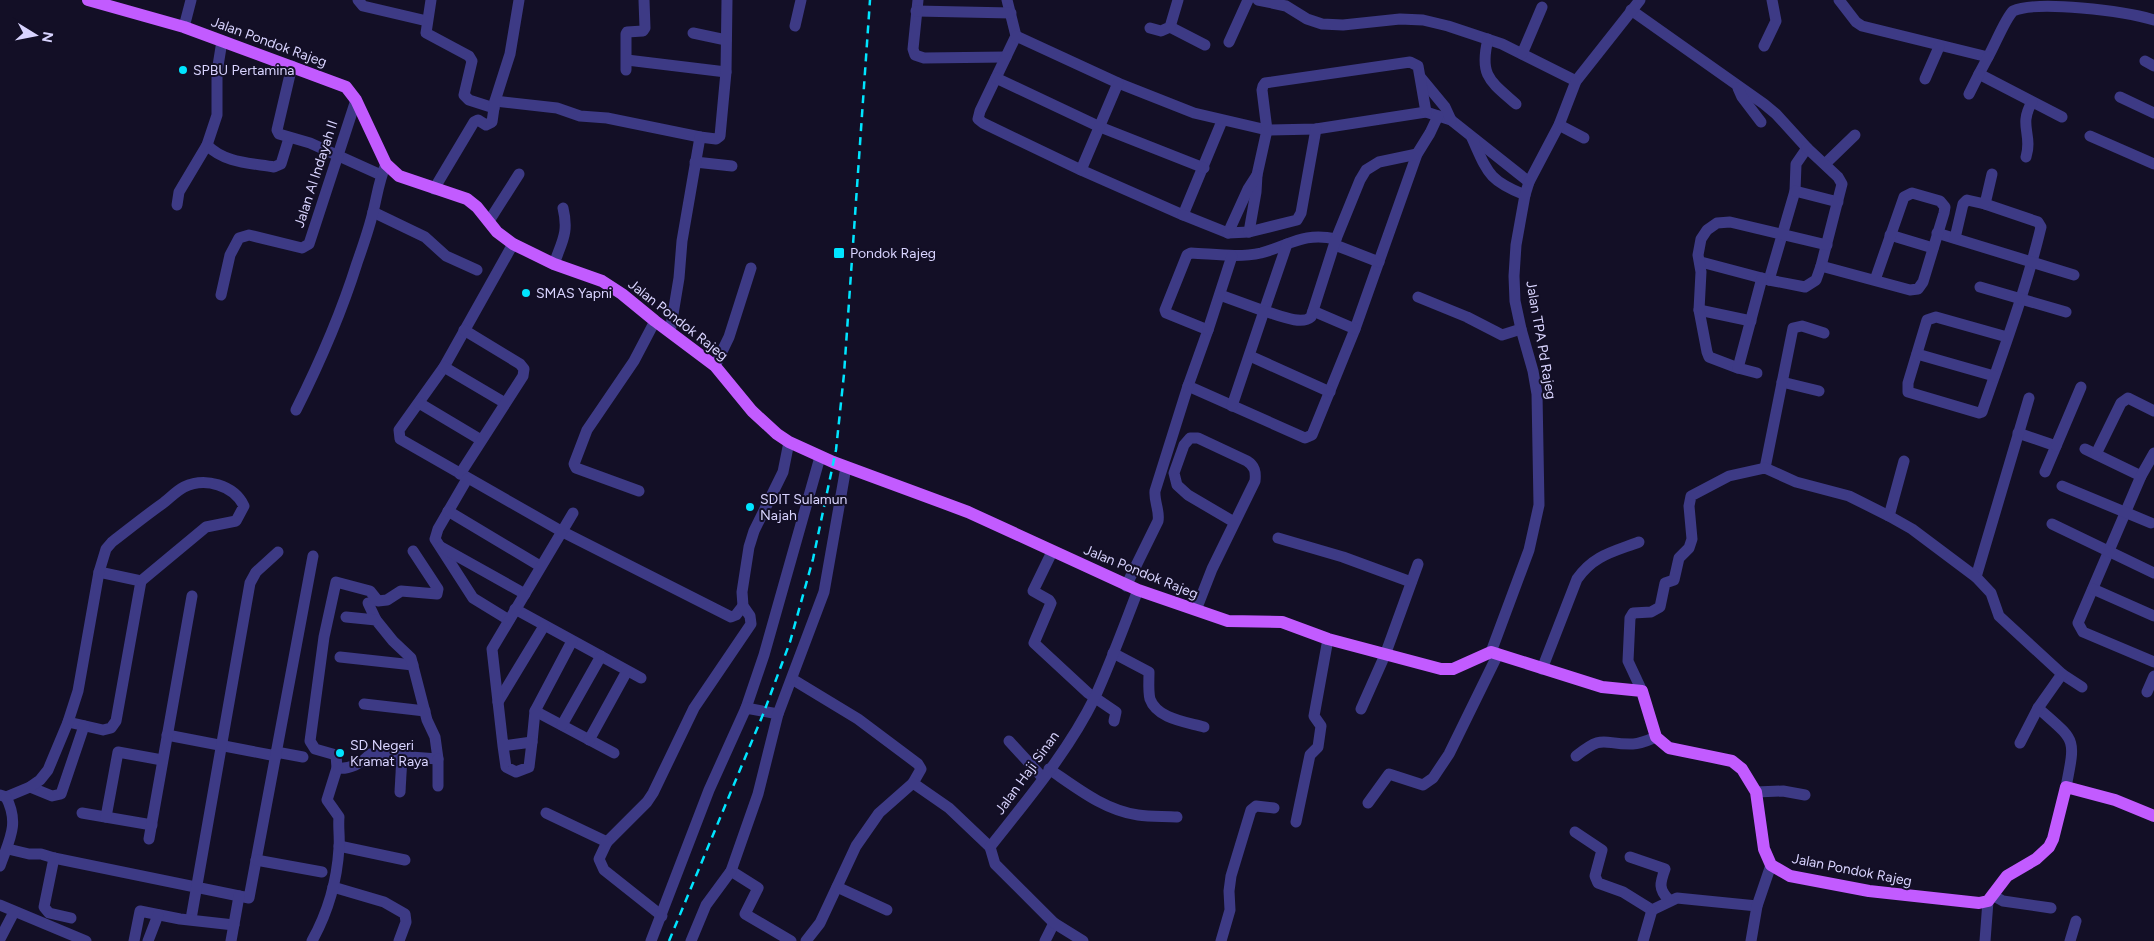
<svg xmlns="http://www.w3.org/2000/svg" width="2154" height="941" font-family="Figtree,sans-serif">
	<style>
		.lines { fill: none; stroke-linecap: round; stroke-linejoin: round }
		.minor { stroke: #3d3a85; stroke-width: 11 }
		.major { stroke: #c25bff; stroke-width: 12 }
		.rail { stroke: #00e5ff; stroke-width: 2.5; stroke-dasharray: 8 6; stroke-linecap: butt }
		.poi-dot { fill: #00e5ff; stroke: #130f26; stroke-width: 2 }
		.labels { text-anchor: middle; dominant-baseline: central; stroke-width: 4; stroke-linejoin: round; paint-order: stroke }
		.street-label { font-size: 14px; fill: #d9d4ff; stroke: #130f26 }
		.poi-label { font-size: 14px; fill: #d9d4ff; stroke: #130f26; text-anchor: start }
	</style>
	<rect width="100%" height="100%" fill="#130f26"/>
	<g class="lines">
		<g class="minor">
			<polyline points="358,0 363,6 427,21"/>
			<polyline points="431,0 426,33 469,56 472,61 464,95 469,100 494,108"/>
			<polyline points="918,0 913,49 915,55 924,58 1006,57"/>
			<polyline points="1007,0 1016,36 980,111 978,119 983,123 1081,170 1183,215 1222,121"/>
			<polyline points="1258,0 1286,6 1307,19 1322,24 1343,25 1400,19 1423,20 1448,26 1502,44 1576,81"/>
			<path d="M1839 0 1856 22 1862 26 1988 57C1995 45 2005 19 2013 11 2037 0 2125 11 2154 20"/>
			<polyline points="1631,10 1764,104 1776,114 1807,148 1796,164 1795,191 1769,280 1701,262"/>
			<polyline points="916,11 1011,13"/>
			<polyline points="795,26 801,0"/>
			<polyline points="184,27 191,0"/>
			<polyline points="1170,27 1205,45"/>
			<polyline points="1150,28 1161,31 1170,27 1178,0"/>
			<polyline points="693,33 726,40"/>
			<polyline points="1016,36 1118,83 1194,113 1267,130 1316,129 1426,112 1451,120 1529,182"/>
			<path d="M1488 39C1479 76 1490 81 1516 104"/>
			<path d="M222 41 217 72V115L207 145C224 163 251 163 274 167L281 164 289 138"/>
			<polyline points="1229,42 1248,0"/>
			<polyline points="1764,46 1776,21 1772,0"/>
			<polyline points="1522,54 1542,7"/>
			<polyline points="1988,57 1979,74 2062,117"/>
			<polyline points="627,60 726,72"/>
			<polyline points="2145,61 2154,66"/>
			<polyline points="292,66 277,130 279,134 310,143 381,175"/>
			<polyline points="626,70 626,34 627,32 643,31 645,28 644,0"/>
			<polyline points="996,78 1100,127 1204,168"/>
			<polyline points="1421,78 1445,107 1451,120"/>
			<polyline points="1925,79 1939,47"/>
			<polyline points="1738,88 1742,97 1761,122"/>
			<polyline points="1969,94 1979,74"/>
			<polyline points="2120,97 2154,113"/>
			<polyline points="495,101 557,108 580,116 607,118 700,137"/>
			<polyline points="1559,125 1584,138"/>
			<polyline points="2090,136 2154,164"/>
			<path d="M1472 138C1488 173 1488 180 1525 195"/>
			<path d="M2026 157C2033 134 2018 126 2032 102"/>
			<polyline points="695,162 732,166"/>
			<polyline points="1825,164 1855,135"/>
			<polyline points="1081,170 1118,83"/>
			<polyline points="434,189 474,122 478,120 486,125 492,122 495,101 510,54 519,0"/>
			<polyline points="1795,191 1838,202"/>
			<path d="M1985 204 2038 222 2041 227C2026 290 2003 351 1982 412L1979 413 1908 392V383L1927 320 1936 317 2007 337"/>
			<polyline points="177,205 179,192 207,145"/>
			<polyline points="373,212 425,237 446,256 477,270"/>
			<polyline points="1183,215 1228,233 1249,232 1297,220 1301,213 1316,129"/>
			<polyline points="489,221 519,174"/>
			<polyline points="1249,232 1256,192 1257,175 1267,130 1262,90 1263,86 1265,83 1410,62 1418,66 1426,112"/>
			<polyline points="1228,233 1248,189 1257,175"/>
			<polyline points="1937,233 2074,275"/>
			<polyline points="1890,235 1933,248"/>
			<polyline points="1955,238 1963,204 1967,200 1985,204 1992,174"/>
			<path d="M1336 239C1303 232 1291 245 1261 253 1238 258 1214 254 1191 253L1187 255 1165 310 1166 313 1208 330 1188 386 1305 438 1312 435 1355 329 1417 154 1430 133 1438 116"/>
			<polyline points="513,244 444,367 399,430 400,439 561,531 731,617 736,615 743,606"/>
			<polyline points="1335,245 1379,262"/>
			<path d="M554 264C562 241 569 233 563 208"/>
			<polyline points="1821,266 1910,290 1918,289 1923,282 1944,213 1945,207 1940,201 1912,193 1904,197 1875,280"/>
			<polyline points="1769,280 1805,287 1816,280 1821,266 1842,184 1838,177 1807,148"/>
			<polyline points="1980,287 2066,312"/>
			<polyline points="221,295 230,255 239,238 249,235 302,248 309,244 356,100"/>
			<polyline points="1220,295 1264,311 1287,244"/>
			<polyline points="1418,297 1467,317 1502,335 1521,329"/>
			<polyline points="1699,310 1751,321"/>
			<polyline points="1313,311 1355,329"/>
			<polyline points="1208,330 1232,256"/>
			<polyline points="670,332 679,278 682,241 700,137 716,139 720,136 726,72 727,0"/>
			<polyline points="1917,354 1994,376"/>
			<polyline points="1250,356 1330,392"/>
			<polyline points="715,366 729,337 751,268"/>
			<polyline points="444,367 505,403"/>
			<polyline points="1738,368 1709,357 1707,352 1699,310 1701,272 1698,255 1701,239 1707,230 1717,223 1730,222 1827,245"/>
			<polyline points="1757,373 1738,368 1762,278"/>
			<polyline points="1782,382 1819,391"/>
			<polyline points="419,403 481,440"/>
			<path d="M1232 406 1264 311C1276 314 1301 326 1311 317L1336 239 1360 180 1366 170 1379 162 1417 154"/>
			<path d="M296 410C320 362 341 314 357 263 363 246 369 229 373 212 377 196 379 180 386 164"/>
			<polyline points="2018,433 2056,446 2045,472"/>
			<polyline points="2056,446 2081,387"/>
			<polyline points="2085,449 2141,476"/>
			<polyline points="2154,453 2141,476 2078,623 2083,632 2154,662"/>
			<polyline points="2096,454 2121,403 2128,398 2154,411"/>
			<polyline points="1765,468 1793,328 1802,326 1824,333"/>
			<polyline points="460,474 523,376 524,369 520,364 464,330"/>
			<polyline points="467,479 438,529 435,539 473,598 509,620"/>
			<polyline points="2062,486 2151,523"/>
			<polyline points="639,491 576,468 574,464 587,430 634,361 655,321"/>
			<polyline points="448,511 540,566"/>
			<polyline points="1889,516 1904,461"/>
			<polyline points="2052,524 2154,573"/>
			<polyline points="1278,538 1343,557 1411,582"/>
			<polyline points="441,547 525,594"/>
			<polyline points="1052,552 1033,591 1049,600 1051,603 1034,643 1088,693 1116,712 1114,721"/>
			<polyline points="1976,577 2029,398"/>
			<path d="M1126 586 1158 521C1160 511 1154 502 1155 491L1188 386"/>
			<polyline points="2093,589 2154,616"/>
			<polyline points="368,603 376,620"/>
			<polyline points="515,609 641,678"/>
			<path d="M1196 610 1212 569 1255 481C1256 472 1255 466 1247 461L1198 438H1190L1184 445 1174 473 1177 485 1188 495 1234 522"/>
			<polyline points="1491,652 1529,550 1539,505 1537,394 1533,371 1521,329 1515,301 1514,276 1516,245 1525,195 1529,182 1559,125 1576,81 1640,0"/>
			<path d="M1113 653 1149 672C1149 681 1148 691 1150 699 1157 719 1187 722 1204 727"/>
			<polyline points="340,657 413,665"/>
			<path d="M1542 669 1577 579C1594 555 1613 552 1639 542"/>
			<polyline points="792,679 858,719 918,764 921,769 913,783"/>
			<polyline points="1642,691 1628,661 1630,618 1633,613 1651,612 1660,607 1665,583 1674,580 1679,558 1689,548 1692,539 1689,506 1691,496 1729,476 1765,468 1796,482 1849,496 1889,516 1912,529 1976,577 1991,593 1999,616 2062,674 2082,687"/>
			<polyline points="2147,692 2154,676"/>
			<polyline points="498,702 544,626"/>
			<polyline points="364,704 425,711"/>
			<polyline points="746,708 764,655 820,457"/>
			<path d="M2038 708C2076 742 2076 736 2066 787"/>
			<polyline points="1361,709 1385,655 1418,564"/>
			<polyline points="535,711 614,753"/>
			<polyline points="68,722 103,730 111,728 116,721 141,581 99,572"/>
			<polyline points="562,725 601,656"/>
			<polyline points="167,735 276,756"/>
			<polyline points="589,740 627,671"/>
			<polyline points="1009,741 1043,778"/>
			<polyline points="532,742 535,711 572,641"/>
			<polyline points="2020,743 2038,708 2062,674"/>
			<polyline points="503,746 506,767 516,772 529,767 532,742 503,746 492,649 573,513"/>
			<polyline points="276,752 303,757"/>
			<path d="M1576 756C1605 733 1602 745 1633 744 1640 744 1649 740 1656 737"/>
			<path d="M337 768C348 770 363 763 370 754L438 759 435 737 427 720 411 658 393 641 376 620 346 617"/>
			<path d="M1049 769C1077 788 1104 810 1138 815 1151 817 1165 816 1177 817"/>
			<polyline points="438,786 438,759"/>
			<polyline points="30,787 52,796 61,794 84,726"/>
			<polyline points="400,792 402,756"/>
			<polyline points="1756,792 1783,791 1805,795"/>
			<path d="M0 795 6 797 30 787 40 780 48 770 68 722 78 691 99 572 106 549 112 542C129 529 145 516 162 504 169 499 176 491 184 487 205 477 234 485 244 506L236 521 206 527 141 581"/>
			<polyline points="1368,803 1389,774 1423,785 1433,778 1449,754 1498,654"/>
			<polyline points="82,813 152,825"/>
			<polyline points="546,813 607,842 647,802 653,793 694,708 751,624 750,616 743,606 742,592 749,547 754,531 783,472 789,442"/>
			<polyline points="106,817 118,752 162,760"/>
			<polyline points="1296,822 1310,755 1318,747 1321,726 1314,716 1328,639"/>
			<polyline points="1575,832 1602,850 1595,876 1598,883 1623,892 1652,910 1677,898 1757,906"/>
			<polyline points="149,839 192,596"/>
			<polyline points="607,842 599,859 604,870 662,916"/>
			<polyline points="339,846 405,860"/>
			<polyline points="8,849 29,854 41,854 54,858 249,898 313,556"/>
			<path d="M1630 857 1665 869C1660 883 1658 889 1669 900"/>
			<polyline points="54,858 44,907 49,913 71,918"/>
			<polyline points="256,860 322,872"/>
			<path d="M0 866C9 840 20 824 6 797"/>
			<polyline points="731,871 758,888 745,914 791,941"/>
			<polyline points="333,887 384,902 405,914 406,922 399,941"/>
			<polyline points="837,887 887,910"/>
			<polyline points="1994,896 2003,901 2051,908"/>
			<polyline points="0,905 86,941"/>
			<polyline points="191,919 250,583 256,572 278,552"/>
			<polyline points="0,939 14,912"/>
			<polyline points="134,941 140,911 180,919 234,925"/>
			<polyline points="148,941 158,915"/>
			<polyline points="231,941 239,896"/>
			<path d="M312 941C328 912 337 881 339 848 340 837 338 828 339 817L327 800 337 768 336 755 315 749 310 741 324 637 336 582 370 591 378 601 387 600 401 591 437 594 438 589 413 551"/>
			<polyline points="651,941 709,790 746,708 778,714"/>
			<polyline points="691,941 706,905 731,871 758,794 778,714 824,592 846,467"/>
			<polyline points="806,941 820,923 856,846 879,813 913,783 949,808 990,847"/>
			<polyline points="1045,941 1054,923"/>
			<path d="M1083 941 1054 923 995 864 990 847C1027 800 1068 752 1095 697 1111 662 1124 626 1138 590"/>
			<polyline points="1221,941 1230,910 1229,891 1231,876 1251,810 1256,806 1274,808"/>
			<polyline points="1643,941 1652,910"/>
			<polyline points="1751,941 1757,906 1771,865"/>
			<polyline points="1985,941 1988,901"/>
			<polyline points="2070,941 2076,921"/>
		</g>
		<polyline class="major" points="88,0 184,27 346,87 356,100 386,164 399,176 467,199 477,207 497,232 513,244 554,264 602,281 622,294 655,321 715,366 752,411 777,434 789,442 833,462 968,512 1138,590 1228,621 1282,622 1328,639 1441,669 1453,669 1491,652 1602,687 1642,691 1656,737 1669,748 1732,761 1742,769 1756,792 1764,849 1771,865 1790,876 1869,891 1979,903 1988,901 2007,876 2036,859 2049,847 2053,839 2066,787 2115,800 2154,816"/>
		<polyline class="rail" points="669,941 764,712 790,642 813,559 836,450 844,374 870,0"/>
	</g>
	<g class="poi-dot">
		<circle cx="183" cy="70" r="5"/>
		<rect x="833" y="247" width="12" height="12" rx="2.5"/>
		<circle cx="526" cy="293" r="5"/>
		<circle cx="750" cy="507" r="5"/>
		<circle cx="340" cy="753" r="5"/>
	</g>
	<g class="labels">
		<g class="street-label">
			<text transform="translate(269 42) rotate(20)">Jalan Pondok Rajeg</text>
			<text transform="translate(316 174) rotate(-72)">Jalan Al Indayah II</text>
			<text transform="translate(678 320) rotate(38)">Jalan Pondok Rajeg</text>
			<text transform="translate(1541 340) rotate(80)">Jalan TPA Pd Rajeg</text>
			<text transform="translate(1141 572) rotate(22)">Jalan Pondok Rajeg</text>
			<text transform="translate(1027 773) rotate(-54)">Jalan Haji Sinan</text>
			<text transform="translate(1852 870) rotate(11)">Jalan Pondok Rajeg</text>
		</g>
		<g class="poi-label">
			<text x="193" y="70">SPBU Pertamina</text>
			<text x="850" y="253">Pondok Rajeg</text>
			<text x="536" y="293">SMAS Yapni</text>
			<text x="760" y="499">SDIT Sulamun<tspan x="760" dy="16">Najah</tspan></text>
			<text x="350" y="745">SD Negeri<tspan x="350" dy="16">Kramat Raya</tspan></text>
		</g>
	</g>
	<g transform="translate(35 35) rotate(100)" stroke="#130f26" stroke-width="4" paint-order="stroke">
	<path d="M0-4L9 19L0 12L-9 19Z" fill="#d9d4ff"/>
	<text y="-8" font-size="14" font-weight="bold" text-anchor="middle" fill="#d9d4ff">N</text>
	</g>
</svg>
